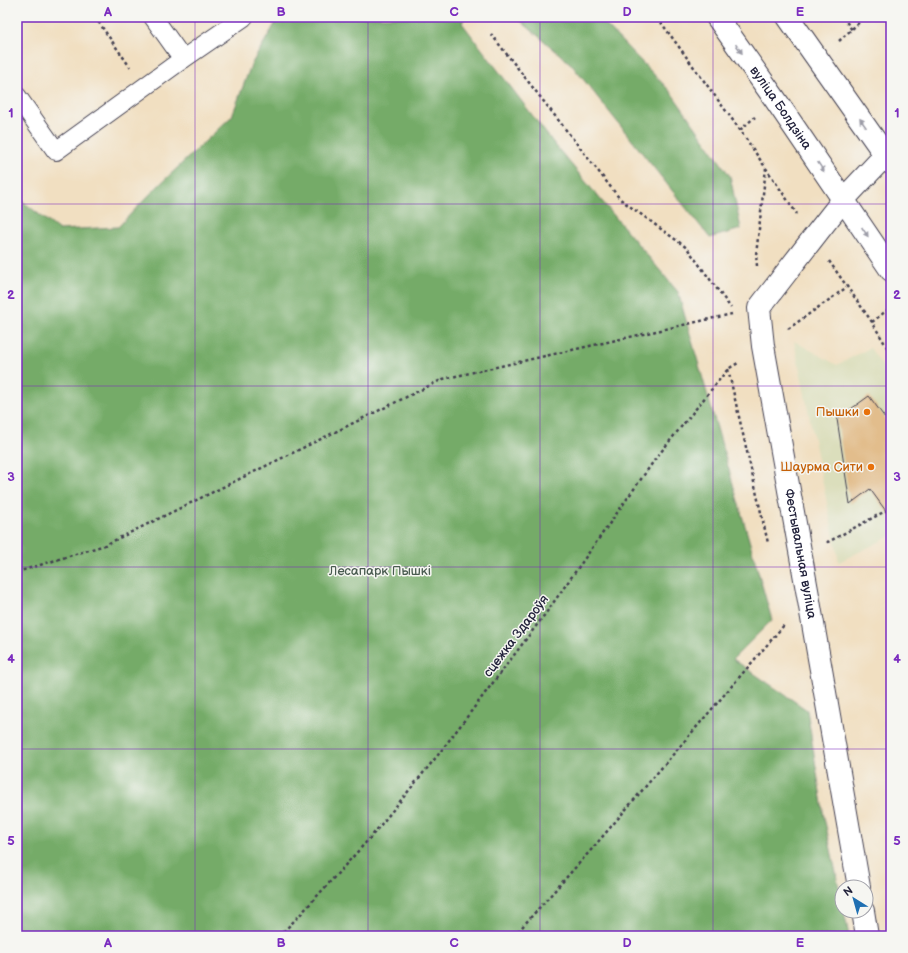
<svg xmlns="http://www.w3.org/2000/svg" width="908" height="953" font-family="'Balsamiq Sans',sans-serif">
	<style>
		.built { fill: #dbdebc }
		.forest { fill: #74ab68; stroke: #4b6652 }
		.building { fill: #e2bd8c }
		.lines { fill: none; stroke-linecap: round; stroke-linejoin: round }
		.service-casing { stroke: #413e4f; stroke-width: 20 }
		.minor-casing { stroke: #413e4f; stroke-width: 24 }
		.secondary-casing { stroke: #413e4f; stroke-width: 24 }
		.primary-casing { stroke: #413e4f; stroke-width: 24 }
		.path { stroke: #413e4f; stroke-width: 2.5; stroke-dasharray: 3 3; stroke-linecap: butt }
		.service { stroke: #fff; stroke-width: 18 }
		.minor { stroke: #fff; stroke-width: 22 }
		.secondary { stroke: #fff; stroke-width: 22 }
		.primary { stroke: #fff; stroke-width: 22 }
		.oneway { fill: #9c9ca7 }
		.grid { fill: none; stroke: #7b2cbf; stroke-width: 1; stroke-opacity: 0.55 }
		.food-dot { fill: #e8710a; stroke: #f6f6f2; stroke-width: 1.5 }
		.labels { text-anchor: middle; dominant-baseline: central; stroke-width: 3; stroke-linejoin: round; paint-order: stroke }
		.street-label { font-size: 13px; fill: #22223b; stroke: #f6f6f2 }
		.food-label { font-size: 13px; fill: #c56008; stroke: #f6f6f2; text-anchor: end }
		.park-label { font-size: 13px; fill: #495b50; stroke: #f6f6f2 }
		.neatline { fill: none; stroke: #7b2cbf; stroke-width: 1.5 }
		.grid-label { font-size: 13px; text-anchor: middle; font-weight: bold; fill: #7b2cbf }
	</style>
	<rect width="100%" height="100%" fill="#f6f6f2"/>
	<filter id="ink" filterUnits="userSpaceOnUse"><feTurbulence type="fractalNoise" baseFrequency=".025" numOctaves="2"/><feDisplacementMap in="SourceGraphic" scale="8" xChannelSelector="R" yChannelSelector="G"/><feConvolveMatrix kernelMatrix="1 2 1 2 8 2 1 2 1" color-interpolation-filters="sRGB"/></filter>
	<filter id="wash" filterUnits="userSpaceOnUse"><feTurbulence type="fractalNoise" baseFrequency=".012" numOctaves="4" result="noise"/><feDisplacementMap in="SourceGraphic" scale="16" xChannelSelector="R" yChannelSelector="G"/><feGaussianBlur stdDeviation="0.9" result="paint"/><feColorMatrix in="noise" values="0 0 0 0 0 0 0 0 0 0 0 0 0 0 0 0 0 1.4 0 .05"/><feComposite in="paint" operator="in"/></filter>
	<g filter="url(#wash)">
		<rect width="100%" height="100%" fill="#f1dfc1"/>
		<polygon class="built" points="794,341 837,365 870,348 891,379 891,536 839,562"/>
		<g class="forest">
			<polygon points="279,17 465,17 462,23 555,145 678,292 772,620 733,659 807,710 824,817 842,901 842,911 844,911 849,936 17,936 17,197 59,230 118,227 156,188 232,116 251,65"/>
			<polygon points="516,17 598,17 670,91 730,176 741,229 710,238 571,64"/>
		</g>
		<g id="blocks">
			<polygon class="building" points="869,396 891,426 891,518 870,489 850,504 837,419"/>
		</g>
	</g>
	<g filter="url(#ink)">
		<use href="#blocks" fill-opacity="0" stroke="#413e4f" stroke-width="1"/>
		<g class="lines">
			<g class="service-casing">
				<g id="service">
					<polyline points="153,17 183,59 244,17"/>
					<polyline points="17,96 56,151 183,59"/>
				</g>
			</g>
			<g class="minor-casing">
				<g id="minor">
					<path id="s1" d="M843 200C815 235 787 272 759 308L763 346 809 601 859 887"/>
					<polyline points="863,911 867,936"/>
				</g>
			</g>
			<g class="secondary-casing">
				<polyline id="secondary" points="843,200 891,149"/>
			</g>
			<g class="primary-casing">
				<g id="primary">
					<path id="s2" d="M717 17 775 99 891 270"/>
					<polyline points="788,17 891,163"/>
				</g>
			</g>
			<g class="path">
				<polyline points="95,17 130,67"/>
				<polyline points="657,17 740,130 797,214"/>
				<polyline points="843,17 852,30"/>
				<polyline points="890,17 891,20"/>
				<polyline points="491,34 620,199 687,248 731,308"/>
				<polyline points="839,41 865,17"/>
				<polyline points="740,130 755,117"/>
				<polyline points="829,261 872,322 891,354"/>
				<polyline points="757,266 756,255 766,168"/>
				<polyline points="872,322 890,308"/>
				<polyline points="788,329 847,287"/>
				<polyline points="728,369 768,543"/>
				<polyline points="827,541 828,542 891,508"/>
				<polyline points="17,572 105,545 443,379 732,314"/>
				<polyline points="279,936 298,917 370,838 438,755 546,613 656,458 728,369 738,363"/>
				<polyline points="514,936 591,850 785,624"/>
			</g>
			<use href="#service" class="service"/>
			<use href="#minor" class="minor"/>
			<use href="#secondary" class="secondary"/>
			<use href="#primary" class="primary"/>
		</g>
		<defs><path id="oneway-solid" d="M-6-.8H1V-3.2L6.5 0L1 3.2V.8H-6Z"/></defs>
		<g class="oneway">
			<use href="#oneway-solid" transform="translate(739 49) rotate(55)"/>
			<use href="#oneway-solid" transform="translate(863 123) rotate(-125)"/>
			<use href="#oneway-solid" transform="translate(821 167) rotate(56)"/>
			<use href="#oneway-solid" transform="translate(865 232) rotate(56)"/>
		</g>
	</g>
	<path class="grid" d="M195 17V936M368 17V936M540 17V936M713 17V936M17 204H891M17 386H891M17 567H891M17 749H891"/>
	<g class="food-dot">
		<circle cx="867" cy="412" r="4"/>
		<circle cx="871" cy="467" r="4"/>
	</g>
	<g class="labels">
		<g class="street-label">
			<text stroke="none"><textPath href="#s2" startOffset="111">вуліца Болдзіна</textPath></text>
			<text stroke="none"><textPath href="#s1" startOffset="386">Фестывальная вуліца</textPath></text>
			<text transform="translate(516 636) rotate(-53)">сцежка Здароўя</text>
		</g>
		<g class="food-label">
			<text x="859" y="412">Пышки</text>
			<text x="863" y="467">Шаурма Сити</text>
		</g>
		<g class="park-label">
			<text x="380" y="571">Лесапарк Пышкі</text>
		</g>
	</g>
	<rect width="908" height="953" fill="none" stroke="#f6f6f2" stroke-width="44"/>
	<g transform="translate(854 899) rotate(323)"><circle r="19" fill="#f6f6f2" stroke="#a1a1a9"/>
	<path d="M0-3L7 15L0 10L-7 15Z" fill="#1f6fb2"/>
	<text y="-6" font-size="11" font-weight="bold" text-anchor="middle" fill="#22223b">N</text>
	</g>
	<rect x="22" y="22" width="864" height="909" class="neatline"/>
	<g class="grid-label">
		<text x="108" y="16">A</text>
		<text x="281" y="16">B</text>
		<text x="454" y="16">C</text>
		<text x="627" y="16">D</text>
		<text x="800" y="16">E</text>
		<text x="11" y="117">1</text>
		<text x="897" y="117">1</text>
		<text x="11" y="299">2</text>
		<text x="897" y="299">2</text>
		<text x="11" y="481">3</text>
		<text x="897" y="481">3</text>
		<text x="11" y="663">4</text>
		<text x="897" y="663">4</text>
		<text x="11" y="845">5</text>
		<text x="897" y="845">5</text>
		<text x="108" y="947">A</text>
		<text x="281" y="947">B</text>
		<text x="454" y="947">C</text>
		<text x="627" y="947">D</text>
		<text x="800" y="947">E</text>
	</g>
</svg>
